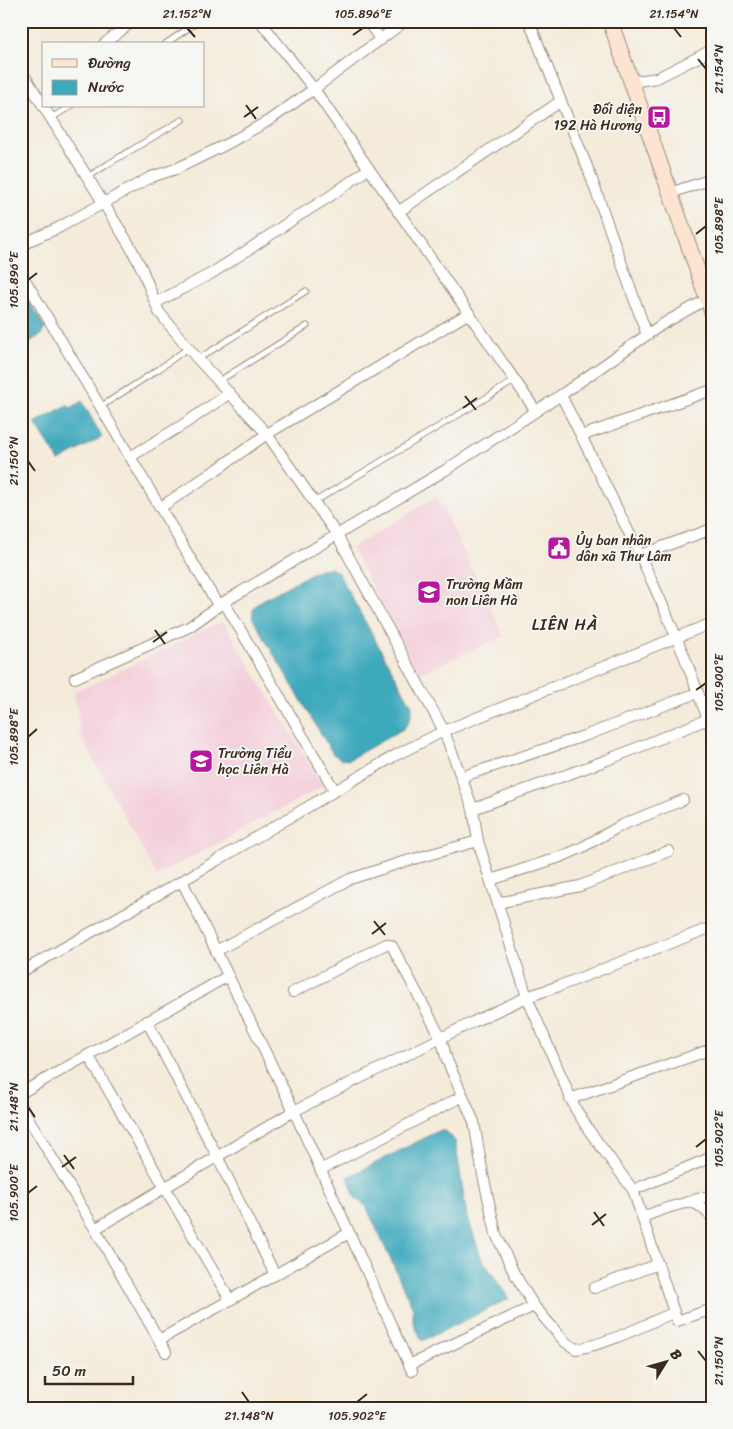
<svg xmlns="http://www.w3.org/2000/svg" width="733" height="1429" font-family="Sriracha,sans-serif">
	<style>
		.built { fill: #f4cfdc }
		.water { fill: #3da9bd; stroke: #3c6a6e }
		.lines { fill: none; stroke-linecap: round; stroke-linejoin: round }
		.service-casing { stroke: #988a7c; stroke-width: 7 }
		.minor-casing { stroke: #988a7c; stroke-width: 12 }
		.secondary-casing { stroke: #988a7c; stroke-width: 17 }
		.service { stroke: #fff; stroke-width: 5 }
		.minor { stroke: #fff; stroke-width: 10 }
		.secondary { stroke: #fde4d0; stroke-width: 15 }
		.ticks { fill: none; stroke: #3b2a1e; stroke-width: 2 }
		.labels { text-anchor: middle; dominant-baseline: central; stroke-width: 4; stroke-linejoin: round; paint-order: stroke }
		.poi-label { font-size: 14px; fill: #3b2a1e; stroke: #f6f6f2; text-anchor: start }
		.quarter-label { font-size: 16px; letter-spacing: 1px; fill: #3b2a1e; stroke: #f6f6f2 }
		.neatline { fill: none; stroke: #3b2a1e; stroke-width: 2 }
		.ticks-label { font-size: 12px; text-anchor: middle; fill: #3b2a1e }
	</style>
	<rect width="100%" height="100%" fill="#f6f6f2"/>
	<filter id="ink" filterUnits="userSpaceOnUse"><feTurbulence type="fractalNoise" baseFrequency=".02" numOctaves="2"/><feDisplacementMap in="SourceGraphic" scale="10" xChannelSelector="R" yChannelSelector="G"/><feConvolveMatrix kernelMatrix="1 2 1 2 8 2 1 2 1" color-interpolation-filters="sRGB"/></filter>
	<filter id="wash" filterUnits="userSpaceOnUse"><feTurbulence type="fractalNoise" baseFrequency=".0096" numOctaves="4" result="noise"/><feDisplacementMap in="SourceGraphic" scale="20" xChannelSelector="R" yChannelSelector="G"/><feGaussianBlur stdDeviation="1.12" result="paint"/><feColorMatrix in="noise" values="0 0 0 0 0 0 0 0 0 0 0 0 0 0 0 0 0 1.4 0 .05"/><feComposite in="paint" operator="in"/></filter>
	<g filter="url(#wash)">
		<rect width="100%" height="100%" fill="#f4ebda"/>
		<g class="built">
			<polygon points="437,496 504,636 419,674 351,548"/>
			<polygon points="223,621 323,786 157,876 81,736 74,691 97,682"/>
		</g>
		<g class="water">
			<polygon points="21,286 45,328 41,335 21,347"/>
			<polygon points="82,401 102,437 59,461 35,423 65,406 67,405 71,408"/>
			<path d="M331 568 338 573 412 706C412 716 410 722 403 729L348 760 341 759 333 754 253 619C252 611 253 608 259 602L319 569Z"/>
			<polygon points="440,1130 447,1132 455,1141 467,1215 481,1257 509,1299 422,1341 413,1321 413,1308 366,1206 355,1198 348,1177"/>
		</g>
	</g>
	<g filter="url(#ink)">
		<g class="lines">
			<g class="service-casing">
				<g id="service">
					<polyline points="165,44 199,21"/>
					<polyline points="51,118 71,106"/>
					<polyline points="88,177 108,164 182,120"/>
					<polyline points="198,359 306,291"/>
					<polyline points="219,381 307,326"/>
					<polyline points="100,407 159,369 188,348"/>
					<polyline points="314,502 514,381"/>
				</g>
			</g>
			<g class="minor-casing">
				<g id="minor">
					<polyline points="260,21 314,89 536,411"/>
					<polyline points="367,21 381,40"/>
					<polyline points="529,21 590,174 647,335"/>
					<polyline points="104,44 133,21"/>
					<polyline points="21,70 130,246 142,269 159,312 195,356 267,434 337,535 444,731 473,809 478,841 527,997 575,1108 588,1129 633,1190 677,1321 712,1309"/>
					<polyline points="631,82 657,78 712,50"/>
					<polyline points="670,193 712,179"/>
					<polyline points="398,212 561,101"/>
					<polyline points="21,246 31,240 58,228 151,177 176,169 227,144 268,121 314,89 405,21"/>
					<polyline points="21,273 218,605"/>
					<polyline points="155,303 212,273 251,248 292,220 329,197 368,169"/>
					<polyline points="561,395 640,555 664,608 685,658 712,730"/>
					<polyline points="581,436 712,390"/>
					<polyline points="130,457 184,424 230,393"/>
					<polyline points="161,507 216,470 267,434 469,313"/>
					<polyline points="640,555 712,529"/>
					<polyline points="224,602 335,791"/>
					<polyline points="75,678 189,627 224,602 444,471 561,395 661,325 707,299"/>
					<polyline points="461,777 587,735 697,693"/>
					<polyline points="473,809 607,760 708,719"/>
					<polyline points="491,880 563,856 581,848 622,825 683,800"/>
					<polyline points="182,881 294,1111 412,1371"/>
					<polyline points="498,903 580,886 669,851"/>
					<polyline points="216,951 350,879 403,862 478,841"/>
					<polyline points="21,972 182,881 396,755 444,731 712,623"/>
					<path d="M293 992 386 944 392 946 441 1038 447 1060 474 1122 483 1175 496 1234 514 1273 534 1306 565 1342 576 1349C611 1343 641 1326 673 1313"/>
					<polyline points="147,1021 217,1156 275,1275"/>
					<polyline points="88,1055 230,1300"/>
					<polyline points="21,1093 228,976"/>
					<polyline points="570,1099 712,1049"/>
					<polyline points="21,1106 95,1229 166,1352"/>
					<polyline points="320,1170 463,1096"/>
					<polyline points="633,1190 712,1157"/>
					<polyline points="687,1202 712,1195"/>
					<path d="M643 1217C653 1213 683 1201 693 1203 701 1205 707 1212 712 1218"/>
					<polyline points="95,1229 294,1111 473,1022 527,997 559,986 712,927"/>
					<polyline points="594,1288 658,1264"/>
					<polyline points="159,1340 349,1233"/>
					<polyline points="409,1365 534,1306"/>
				</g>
			</g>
			<g class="secondary-casing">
				<polyline id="secondary" points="610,21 712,312"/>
			</g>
			<use href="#service" class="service"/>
			<use href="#minor" class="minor"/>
			<use href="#secondary" class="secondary"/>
		</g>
	</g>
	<path class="ticks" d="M187 28 195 37M674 28 681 37M353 35 363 28M698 59 706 69M246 105 256 119M244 117 258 107M696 234 706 226M28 280 37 273M465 396 476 410M463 408 477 398M28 461 35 471M155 630 165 644M153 642 167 632M696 690 706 683M28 737 37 729M374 921 385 935M372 934 386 923M28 1107 35 1117M696 1147 706 1139M64 1155 74 1169M62 1167 76 1157M28 1193 37 1186M594 1212 604 1226M592 1225 606 1214M698 1351 706 1361M242 1392 249 1402M357 1402 367 1394"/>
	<defs>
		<g id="bus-square" transform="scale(1.25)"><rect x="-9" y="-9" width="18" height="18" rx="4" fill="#b5179e" stroke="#f6f6f2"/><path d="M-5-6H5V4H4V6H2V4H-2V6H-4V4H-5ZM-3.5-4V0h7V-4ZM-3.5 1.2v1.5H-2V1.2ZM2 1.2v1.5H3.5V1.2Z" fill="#fff"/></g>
		<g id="civic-square" transform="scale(1.25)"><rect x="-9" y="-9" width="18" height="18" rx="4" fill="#b5179e" stroke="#f6f6f2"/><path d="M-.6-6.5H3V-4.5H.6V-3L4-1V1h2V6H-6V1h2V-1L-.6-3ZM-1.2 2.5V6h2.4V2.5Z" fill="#fff"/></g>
		<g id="school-square" transform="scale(1.25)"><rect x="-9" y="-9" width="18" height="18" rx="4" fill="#b5179e" stroke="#f6f6f2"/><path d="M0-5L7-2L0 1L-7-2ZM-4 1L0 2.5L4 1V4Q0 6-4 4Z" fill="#fff"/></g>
	</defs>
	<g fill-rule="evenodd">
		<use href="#bus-square" x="659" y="117"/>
		<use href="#civic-square" x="559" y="548"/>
		<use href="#school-square" x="429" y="592"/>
		<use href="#school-square" x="201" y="761"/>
	</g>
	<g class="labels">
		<g class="poi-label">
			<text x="642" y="109" text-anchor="end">Đối diện<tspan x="642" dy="16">192 Hà Hương</tspan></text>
			<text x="576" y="540">Ủy ban nhân<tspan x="576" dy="16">dân xã Thư Lâm</tspan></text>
			<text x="446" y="584">Trường Mầm<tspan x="446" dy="16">non Liên Hà</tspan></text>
			<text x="218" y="753">Trường Tiểu<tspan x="218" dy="16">học Liên Hà</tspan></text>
		</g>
		<g class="quarter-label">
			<text x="565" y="624">LIÊN HÀ</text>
		</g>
	</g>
	<rect width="733" height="1429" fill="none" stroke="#f6f6f2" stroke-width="55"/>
	<rect x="42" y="42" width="162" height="65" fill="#f6f6f2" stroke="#aba49d"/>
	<rect x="52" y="59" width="25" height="8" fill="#fde4d0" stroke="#aba49d"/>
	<text x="88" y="68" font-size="15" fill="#3b2a1e">Đường</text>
	<rect x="52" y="80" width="25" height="15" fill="#3da9bd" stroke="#aba49d"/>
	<text x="88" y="92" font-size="15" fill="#3b2a1e">Nước</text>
	<g transform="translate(666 1362) rotate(53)" stroke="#f6f6f2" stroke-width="4" paint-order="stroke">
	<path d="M0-4L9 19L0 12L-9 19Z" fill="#3b2a1e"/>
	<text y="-8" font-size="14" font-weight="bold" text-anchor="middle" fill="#3b2a1e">B</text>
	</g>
	<path d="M45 1376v8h88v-8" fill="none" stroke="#3b2a1e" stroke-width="2.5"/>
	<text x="52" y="1376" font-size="15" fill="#3b2a1e" stroke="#f6f6f2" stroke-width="4" paint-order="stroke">50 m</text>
	<rect x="28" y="28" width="678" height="1374" class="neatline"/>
	<g class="ticks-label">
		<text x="187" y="18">21.152°N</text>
		<text x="363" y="18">105.896°E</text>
		<text x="674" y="18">21.154°N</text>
		<text transform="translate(719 69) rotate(-90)" y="4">21.154°N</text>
		<text transform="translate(719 226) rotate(-90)" y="4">105.898°E</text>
		<text transform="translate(14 280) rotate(-90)" y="4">105.896°E</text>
		<text transform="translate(14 461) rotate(-90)" y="4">21.150°N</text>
		<text transform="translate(719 683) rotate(-90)" y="4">105.900°E</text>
		<text transform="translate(14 737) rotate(-90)" y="4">105.898°E</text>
		<text transform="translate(14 1107) rotate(-90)" y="4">21.148°N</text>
		<text transform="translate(719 1139) rotate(-90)" y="4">105.902°E</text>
		<text transform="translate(14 1193) rotate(-90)" y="4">105.900°E</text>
		<text transform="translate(719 1361) rotate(-90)" y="4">21.150°N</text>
		<text x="249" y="1420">21.148°N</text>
		<text x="357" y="1420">105.902°E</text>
	</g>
</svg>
